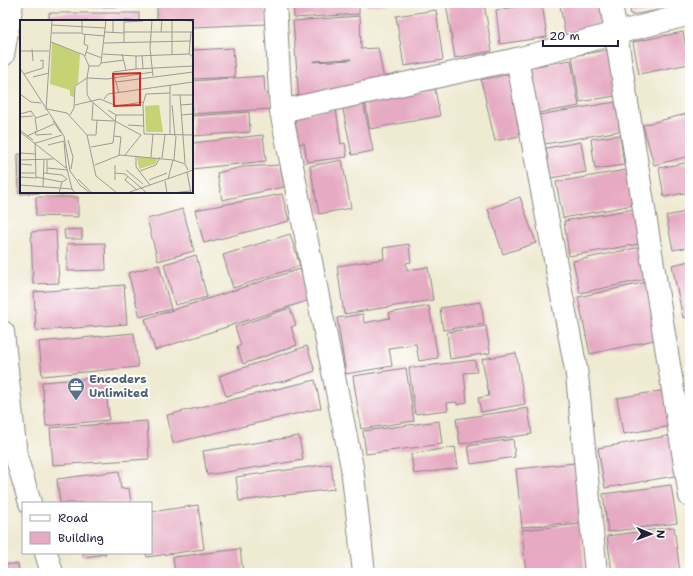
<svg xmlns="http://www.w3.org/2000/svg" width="693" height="576" font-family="'Shantell Sans',sans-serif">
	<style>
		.building { fill: #e6aac2; fill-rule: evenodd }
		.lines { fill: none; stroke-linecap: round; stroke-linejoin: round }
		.minor-casing { stroke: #888686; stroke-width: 24 }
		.minor { stroke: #fff; stroke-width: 22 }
		.labels { text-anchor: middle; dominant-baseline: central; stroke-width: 4; stroke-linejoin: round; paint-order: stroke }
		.service-label { font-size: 12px; font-weight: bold; fill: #4e5e75; stroke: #fff; text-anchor: start }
		.inset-road { fill: none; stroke: #9d9a96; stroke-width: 1 }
		.view { fill: #d62828; fill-opacity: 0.15; stroke: #d62828; stroke-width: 2 }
		.inset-edge { fill: none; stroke: #22223b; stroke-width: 2 }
	</style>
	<rect width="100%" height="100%" fill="#fff"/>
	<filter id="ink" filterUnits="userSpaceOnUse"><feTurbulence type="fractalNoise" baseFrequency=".025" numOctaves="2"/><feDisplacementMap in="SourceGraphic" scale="8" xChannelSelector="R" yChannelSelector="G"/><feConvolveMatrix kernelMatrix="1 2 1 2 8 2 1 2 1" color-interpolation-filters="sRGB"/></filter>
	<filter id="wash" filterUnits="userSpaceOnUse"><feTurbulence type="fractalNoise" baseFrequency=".012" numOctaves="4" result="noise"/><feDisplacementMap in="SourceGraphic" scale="16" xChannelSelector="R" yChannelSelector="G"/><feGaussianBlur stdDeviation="0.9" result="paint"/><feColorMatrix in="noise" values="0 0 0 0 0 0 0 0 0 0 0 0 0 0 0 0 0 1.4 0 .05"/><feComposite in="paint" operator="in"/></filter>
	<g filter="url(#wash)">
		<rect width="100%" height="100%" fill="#efead2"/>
		<g id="blocks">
			<g class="building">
				<polygon points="88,3 152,3 152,6 88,7"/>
				<polygon points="157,3 265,3 266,24 192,27 192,21 157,21"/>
				<polygon points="293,3 359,3 359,14 294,18"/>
				<polygon points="367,3 389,3 389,4 367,6"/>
				<polygon points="446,3 484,3 492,51 455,58"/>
				<polygon points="542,3 547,37 500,44 496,10"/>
				<polygon points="582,3 600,3 604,25 566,39 560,5"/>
				<polygon points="629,3 690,3 690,5 631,15"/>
				<polygon points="436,10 443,60 404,66 396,16"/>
				<rect x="49" y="13" width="90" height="8"/>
				<path d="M360 16 361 49 378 48 384 80 299 100 293 21ZM351 59V60L313 62V61Z"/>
				<polygon points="683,32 689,64 639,74 633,42"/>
				<polygon points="233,48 235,77 192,79 192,50"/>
				<polygon points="607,50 615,96 580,102 572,56"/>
				<polygon points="571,60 579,106 538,113 530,67"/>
				<polygon points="511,74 525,135 495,141 481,80"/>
				<polygon points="264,76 265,94 271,93 271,109 192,114 192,81"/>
				<polygon points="435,89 440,116 370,129 365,101"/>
				<polygon points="363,101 373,151 352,155 342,105"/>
				<polygon points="615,102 620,131 545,144 539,115"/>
				<polygon points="336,109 341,144 345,143 347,157 307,162 304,143 298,144 294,115"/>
				<polygon points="249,112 250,132 192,136 192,116"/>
				<polygon points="690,113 690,156 654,165 643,125"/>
				<polygon points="263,135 266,161 192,169 192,143"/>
				<polygon points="620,135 624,165 595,169 591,139"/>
				<polygon points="581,142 586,172 551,178 546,148"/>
				<polygon points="18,154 21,154 21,192 40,192 40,193 19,194"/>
				<polygon points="342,160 351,208 319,214 310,166"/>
				<polygon points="690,162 690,192 664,197 659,168"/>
				<polygon points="280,165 284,187 222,200 217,173 242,167"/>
				<polygon points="626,170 633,205 563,218 556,182"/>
				<polygon points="282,194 289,221 204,243 195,210"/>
				<polygon points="36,197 78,197 78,217 36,216"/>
				<polygon points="520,197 536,243 503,254 488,209"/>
				<polygon points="183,209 194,251 158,261 147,219"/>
				<polygon points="634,209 639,244 569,256 564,221"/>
				<polygon points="690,211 690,247 673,250 666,216"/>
				<polygon points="82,229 82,239 65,239 64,230"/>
				<polygon points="56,230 59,283 33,284 31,232"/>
				<polygon points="290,234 300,266 233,288 223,255"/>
				<polygon points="105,243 106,270 67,271 67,244"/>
				<polygon points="409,244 411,262 406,263 407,270 428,267 433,300 344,314 337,266 384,259 383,248"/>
				<polygon points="641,247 647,279 580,293 573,261"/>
				<polygon points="196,255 207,297 175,305 164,264"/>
				<polygon points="690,261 690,316 683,318 672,265"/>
				<polygon points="159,265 171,309 140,317 128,273"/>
				<polygon points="300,269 310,300 155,350 145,319"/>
				<polygon points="647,282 659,339 590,354 578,297"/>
				<polygon points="124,285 127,324 36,331 34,292"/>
				<polygon points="481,302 484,324 443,330 440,308"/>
				<polygon points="429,306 438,358 419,361 416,344 389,348 392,366 346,374 337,318 363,314 364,323 390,318 389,313"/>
				<polygon points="290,308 296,325 291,327 297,345 243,364 237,347 241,345 235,327"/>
				<polygon points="486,326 490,353 450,359 447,332"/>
				<polygon points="134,333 138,367 42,376 39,342"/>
				<polygon points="307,346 315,371 286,381 273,383 226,396 219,376"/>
				<polygon points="516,353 525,404 481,412 478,398 489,396 482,359"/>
				<polygon points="475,360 477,372 464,373 467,402 457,405 457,402 447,403 448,410 415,414 409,368"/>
				<polygon points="406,368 414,421 361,429 353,376"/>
				<polygon points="105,377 109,420 46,426 42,382"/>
				<polygon points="315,380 321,408 173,443 167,415"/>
				<polygon points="666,390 672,426 623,434 617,398"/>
				<polygon points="528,408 532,434 460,444 456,419"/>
				<polygon points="147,421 149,459 53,465 50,428"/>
				<polygon points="439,421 442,444 366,454 363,431"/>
				<polygon points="673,435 680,475 605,488 598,448"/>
				<polygon points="299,436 303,460 207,475 203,451"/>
				<polygon points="513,439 515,457 471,464 468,446"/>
				<polygon points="455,447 458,468 414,474 411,454"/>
				<polygon points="575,463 581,522 522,527 516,469"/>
				<polygon points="331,464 334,489 239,501 236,477"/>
				<polygon points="119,471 121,489 129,488 131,503 60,503 57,479"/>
				<polygon points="671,485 677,523 608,532 603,494"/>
				<polygon points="198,505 204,549 147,557 146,553 151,553 151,512"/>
				<polygon points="580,524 585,573 526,573 522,530"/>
				<polygon points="674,527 680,572 612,573 607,536"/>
				<polygon points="240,549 243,573 175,573 173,557"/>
				<polygon points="83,553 106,553 106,554 83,557"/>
				<polygon points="3,564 18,564 19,573 3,573"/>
			</g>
		</g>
	</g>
	<g filter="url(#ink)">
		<use href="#blocks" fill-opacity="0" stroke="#888686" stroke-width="1"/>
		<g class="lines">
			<g class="minor-casing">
				<g id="minor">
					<polyline points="275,3 281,111 352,467 364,573"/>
					<polyline points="611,3 690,496"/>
					<polyline points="3,55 12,3"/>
					<polyline points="517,59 577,375 596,573"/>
					<polyline points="281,111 517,59 690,14"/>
					<polyline points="3,332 16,456 30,503"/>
					<polyline points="46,553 52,573"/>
				</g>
			</g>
			<use href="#minor" class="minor"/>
		</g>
	</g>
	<defs>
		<g id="office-pin" transform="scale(0.9)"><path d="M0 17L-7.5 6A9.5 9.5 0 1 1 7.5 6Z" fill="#5c6f8a" stroke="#fff"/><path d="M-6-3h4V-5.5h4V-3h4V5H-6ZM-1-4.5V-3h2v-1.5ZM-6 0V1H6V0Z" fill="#fff"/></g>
	</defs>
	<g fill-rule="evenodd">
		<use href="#office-pin" x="76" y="386"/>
	</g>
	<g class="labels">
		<g class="service-label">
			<text x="89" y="379">Encoders<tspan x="89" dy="14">Unlimited</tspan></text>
		</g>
	</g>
	<g transform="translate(20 20)">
		<rect width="173" height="173" fill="#efead2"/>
		<path d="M32 22 60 34 58 63 54 66V77L50 76V70L30 64ZM139 85 143 112H126L125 86ZM117 137 138 138 135 144 119 149Z" fill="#c6d374"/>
		<path class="inset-road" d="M62 0V14L85 16M132 0 130 28 133 56M152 0V35M152 0 173 1M105 2 123 1M32 5 85 8M85 12 104 13M104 12H173M141 12 142 0M32 13H61M93 13V0M65 15 64 24 68 26 65 36M31 22 64 35 69 46M84 23 170 21M104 23V0M12 29 13 41M0 31H29M66 32 82 38M83 34 116 36 169 34 173 37M102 34 106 50M169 34 171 12M116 36V49M122 36 123 48M81 43 104 40M0 48 44 116 50 151 60 165 70 173M4 54 23 48V40L20 41M13 57 29 53M96 62 173 52M150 65V115M99 73 93 52 116 49 173 46M0 74 11 82 21 83M152 75H160L165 143M160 75H173M84 79 88 74 173 62M73 83 72 100 94 101M55 85 80 79 97 86 123 82M152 85 155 116M161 85 173 84M27 89 47 93 67 115 76 156 97 173M26 90 32 0M88 90 96 95H123M0 94 11 91 16 98 28 94M50 95 54 88 55 66 67 58 69 46H79L81 43 86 0M161 95 173 94M0 97 13 96M15 98 17 111M33 101 41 113M108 105 124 106M0 110 13 120M15 111 16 115 32 114M0 112 46 148M124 114 123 84 126 74 150 73M124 114 173 115M67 115H76L77 100M121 115 95 101 70 80 67 74V58L87 59 133 52M7 116 34 104M94 116 101 117 99 135M48 120 53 137 51 149M44 121 46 145 52 169 55 173M15 122 16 157 42 162M16 123 42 115M28 125 44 121M71 127 93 123 96 95M0 133 16 134M105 135 121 115M116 136V147L130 165M131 137 133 114M142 138 145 115M0 140 33 139M154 140 156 116M0 144 12 145M75 145 100 135 153 140 165 144 168 150M95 145V160M27 148 48 150M106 150 123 164M120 151 136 145 140 137M167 152 171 173M0 153H15M24 153 42 155 47 159M27 153V140M95 153 105 154 127 173M108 156 105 160 117 170M0 157 17 158M58 159 72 173M148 159 153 140M129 160 147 153M145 161 147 173M0 165 52 169M23 167 24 140M39 173 42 162 47 159M107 173 173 150M152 173 170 171"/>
		<path class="view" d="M120 53V85L94 86 93 54Z"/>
		<rect width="173" height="173" class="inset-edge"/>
	</g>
	<rect width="693" height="576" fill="none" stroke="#fff" stroke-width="16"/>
	<rect x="22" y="502" width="130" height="52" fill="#ffffff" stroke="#a7a7b1"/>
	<rect x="30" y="515" width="20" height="6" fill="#ffffff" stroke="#a7a7b1"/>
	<text x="58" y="522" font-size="12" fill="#22223b">Road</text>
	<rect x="30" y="532" width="20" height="12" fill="#e6aac2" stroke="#a7a7b1"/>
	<text x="58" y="542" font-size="12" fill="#22223b">Building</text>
	<g transform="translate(651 534) rotate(91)" stroke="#ffffff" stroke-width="3" paint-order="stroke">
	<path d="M0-3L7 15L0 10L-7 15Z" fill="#22223b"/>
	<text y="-6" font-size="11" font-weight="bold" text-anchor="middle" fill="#22223b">N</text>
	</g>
	<path d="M543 40v6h75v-6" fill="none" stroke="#22223b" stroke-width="2"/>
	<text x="549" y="40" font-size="12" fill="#22223b" stroke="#ffffff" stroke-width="3" paint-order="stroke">20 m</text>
</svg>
